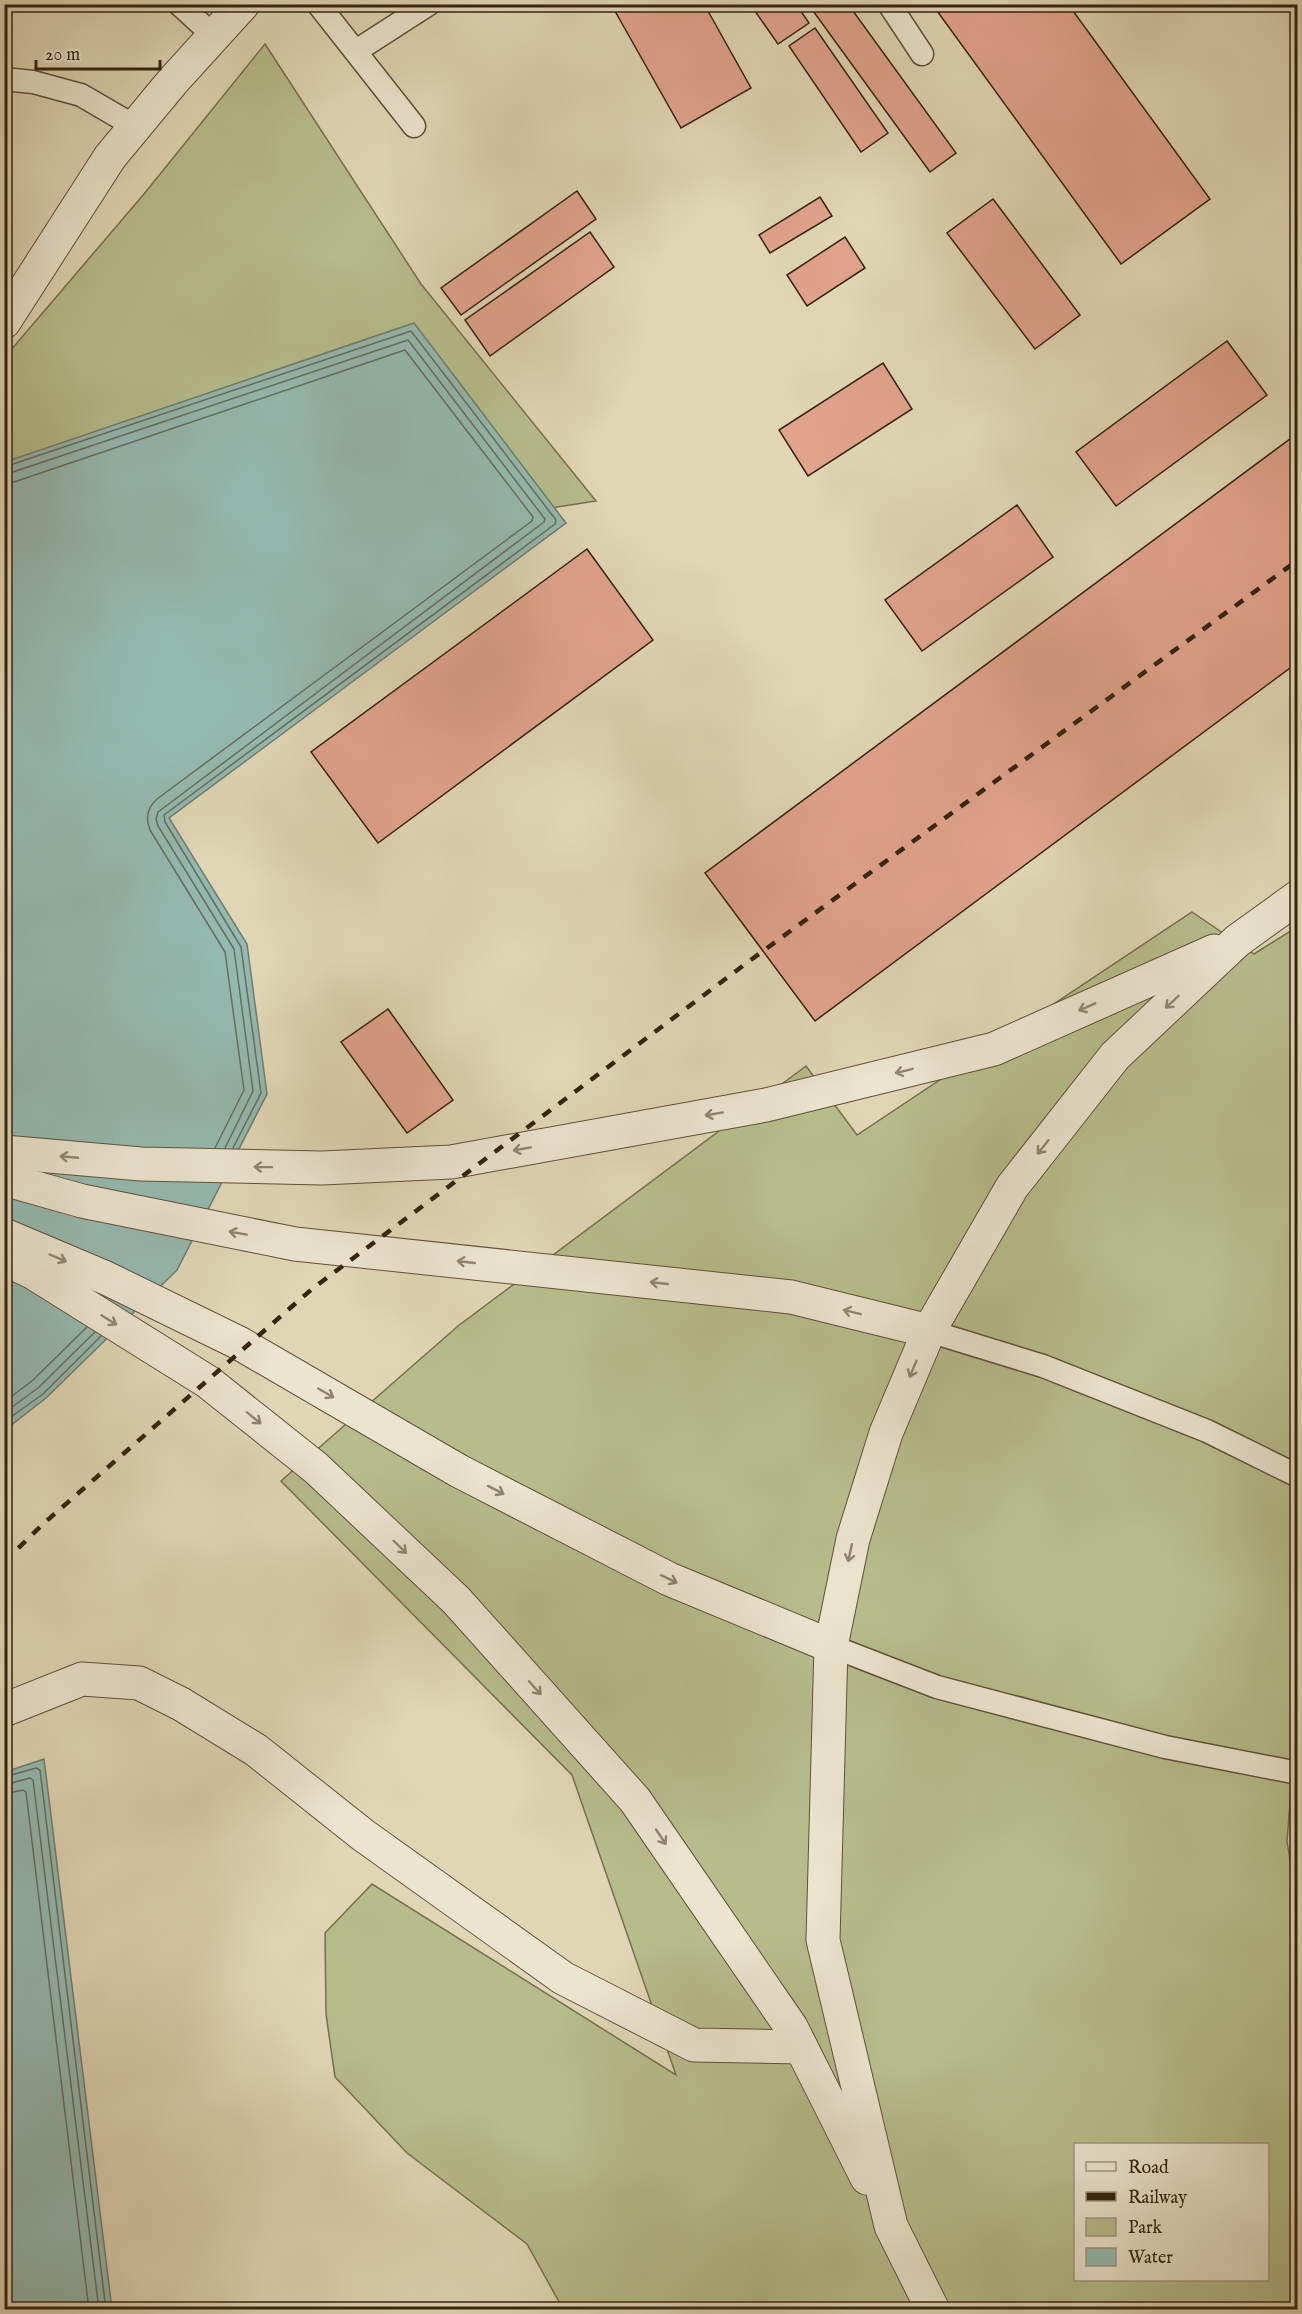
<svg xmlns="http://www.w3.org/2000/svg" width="1302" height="2314" font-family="'IM FELL English',serif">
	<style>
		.green { fill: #b6bd8b; stroke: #75704d; stroke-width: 1.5; fill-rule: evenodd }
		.water { fill: #94b9b0; stroke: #6e7d70; stroke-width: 1.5 }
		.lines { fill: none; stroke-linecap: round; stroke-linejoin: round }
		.shore { stroke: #646e60; stroke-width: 1.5 }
		.building { fill: #e1a38b; stroke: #34230f; stroke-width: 1.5 }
		.lane-casing { stroke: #5f5038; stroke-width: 25 }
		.street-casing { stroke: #5f5038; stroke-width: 35 }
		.lane { stroke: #ebe4cf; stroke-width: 22 }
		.street { stroke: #ebe4cf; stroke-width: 33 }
		.rail { stroke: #34230f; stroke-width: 4.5; stroke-dasharray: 10 10; stroke-linecap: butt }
		.oneway { stroke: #90846f }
	</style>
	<rect width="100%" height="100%" fill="#e0d6b5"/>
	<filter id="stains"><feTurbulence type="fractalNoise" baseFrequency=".00333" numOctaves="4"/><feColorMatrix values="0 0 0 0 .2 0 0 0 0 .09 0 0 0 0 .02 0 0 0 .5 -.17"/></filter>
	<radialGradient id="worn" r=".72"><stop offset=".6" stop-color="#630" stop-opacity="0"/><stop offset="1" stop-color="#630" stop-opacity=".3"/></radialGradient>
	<g class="green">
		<polygon points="265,44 421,284 596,501 5,593 5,357 144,194"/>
		<path d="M1192 912 1254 954 1297 927 1298 1706 1287 1841 1298 1908 1297 2309H563L527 2244 407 2153 335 2077 326 2014 325 1933 372 1884 676 2075 572 1775 281 1481 458 1326 806 1066 857 1135ZM1076 2144H1268V2280H1076Z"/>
	</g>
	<g class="water">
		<polygon points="414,323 566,523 169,818 247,944 267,1094 177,1270 46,1398 5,1430 5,462"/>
		<polygon points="44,1759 112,2309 5,2309 5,1772"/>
	</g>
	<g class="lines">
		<g class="shore">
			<polyline points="4,467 411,331 556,520 555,524 164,815 165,822 241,947 261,1093 233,1148"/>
			<polyline points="4,475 408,340 545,519 544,522 158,812 156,819 158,826 234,949 253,1091 225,1148"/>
			<path d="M4 484 14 482 405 350 533 517 532 521 157 799C147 808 145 818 150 830L225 952 244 1090 215 1148"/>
			<polyline points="4,1402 32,1381 87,1327"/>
			<polyline points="4,1413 38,1388 95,1332"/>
			<polyline points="4,1422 43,1394 101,1336"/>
			<polyline points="4,1777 36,1768 40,1770 106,2310"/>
			<polyline points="4,1785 30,1778 33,1780 99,2310"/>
			<polyline points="4,1794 23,1790 26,1792 89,2310"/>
		</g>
	</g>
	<g class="building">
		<polygon points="611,4 704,4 751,88 681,128"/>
		<polygon points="750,4 796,4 809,23 778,44"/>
		<polygon points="808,4 848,4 956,153 930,172"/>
		<polygon points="932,4 1068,4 1210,199 1121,264"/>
		<polygon points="815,28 888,133 861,152 789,46"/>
		<polygon points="577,191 596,219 461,315 441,288"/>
		<polygon points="820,197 832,216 770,253 759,235"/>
		<polygon points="993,199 1080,315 1035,349 947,233"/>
		<polygon points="590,232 614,267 490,356 465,320"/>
		<polygon points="845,237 865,268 807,306 787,275"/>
		<polygon points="1227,341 1267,395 1116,506 1076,452"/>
		<polygon points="883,363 912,409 808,476 779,430"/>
		<polygon points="1298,433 1298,662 815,1021 705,873"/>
		<polygon points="1017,505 1053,557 922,651 885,600"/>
		<polygon points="587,549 653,640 378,843 311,752"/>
		<polygon points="388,1009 453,1100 407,1133 341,1042"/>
	</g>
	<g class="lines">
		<g class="lane-casing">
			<g id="lane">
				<polyline points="179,4 214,36"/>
				<polyline points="318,4 414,126"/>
				<polyline points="889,4 922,54"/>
				<polyline points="356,51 429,4"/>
				<polyline points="4,79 33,82 81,95 136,127"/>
				<polyline points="929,1331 1043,1366 1207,1431 1298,1476"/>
				<polyline points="831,1646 937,1687 1165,1747 1298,1773"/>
			</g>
		</g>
		<g class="street-casing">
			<g id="street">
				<polyline points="4,322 110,157 173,81 243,4"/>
				<polyline points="4,1152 141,1164 322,1168 451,1162 766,1105 994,1049 1214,951"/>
				<polyline points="4,1179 82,1201 295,1244 791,1297 929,1331"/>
				<polyline points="4,1235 106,1278 239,1343 459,1471 669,1579 831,1646"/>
				<polyline points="4,1259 32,1272 208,1382 316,1468 456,1600 635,1800 791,2027 867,2178"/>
				<polyline points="4,1710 82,1679 139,1683 181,1704 256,1750 363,1835 563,1978 694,2045 801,2047"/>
				<polyline points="933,2310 891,2226 823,1940 831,1646 853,1539 886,1433 929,1331 1012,1187 1115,1056 1237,941 1298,897"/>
			</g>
		</g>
		<use href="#lane" class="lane"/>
		<use href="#street" class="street"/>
		<polyline class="rail" points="4,1562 43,1524 312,1289 748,962 1298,560"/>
	</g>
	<defs><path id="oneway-shaft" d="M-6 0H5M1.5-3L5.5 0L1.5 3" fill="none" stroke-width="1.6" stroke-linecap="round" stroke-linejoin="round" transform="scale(1.5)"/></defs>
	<g class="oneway">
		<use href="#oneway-shaft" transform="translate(1172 1002) rotate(137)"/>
		<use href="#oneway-shaft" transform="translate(1087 1007) rotate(156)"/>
		<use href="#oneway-shaft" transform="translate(904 1071) rotate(166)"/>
		<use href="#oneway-shaft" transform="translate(714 1114) rotate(170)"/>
		<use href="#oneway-shaft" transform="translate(1043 1147) rotate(128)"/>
		<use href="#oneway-shaft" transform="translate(522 1149) rotate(170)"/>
		<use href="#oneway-shaft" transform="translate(69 1157) rotate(-175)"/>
		<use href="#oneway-shaft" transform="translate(263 1167) rotate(-179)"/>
		<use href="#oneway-shaft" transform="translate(238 1233) rotate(-170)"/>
		<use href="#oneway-shaft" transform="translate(58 1258) rotate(23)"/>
		<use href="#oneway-shaft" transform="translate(466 1262) rotate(-174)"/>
		<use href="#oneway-shaft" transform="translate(659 1283) rotate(-174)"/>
		<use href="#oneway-shaft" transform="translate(852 1312) rotate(-166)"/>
		<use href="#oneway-shaft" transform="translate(109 1320) rotate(32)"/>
		<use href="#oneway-shaft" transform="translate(913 1369) rotate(113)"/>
		<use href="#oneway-shaft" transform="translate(326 1393) rotate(30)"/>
		<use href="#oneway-shaft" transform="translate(254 1418) rotate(39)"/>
		<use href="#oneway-shaft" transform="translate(496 1490) rotate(27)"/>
		<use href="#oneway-shaft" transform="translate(400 1547) rotate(44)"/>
		<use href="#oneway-shaft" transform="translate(850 1553) rotate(102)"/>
		<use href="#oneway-shaft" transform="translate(669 1579) rotate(25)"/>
		<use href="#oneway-shaft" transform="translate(535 1688) rotate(48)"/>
		<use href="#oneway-shaft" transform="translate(661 1837) rotate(56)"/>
	</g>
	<rect width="1302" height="2314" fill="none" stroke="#e0d6b5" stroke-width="24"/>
	<rect x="6" y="6" width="1290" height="2302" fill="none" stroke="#34230f" stroke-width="3"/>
	<rect x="12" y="12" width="1278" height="2290" fill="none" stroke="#34230f" stroke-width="1.5"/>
	<rect x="1074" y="2143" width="195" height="138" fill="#ebe4cf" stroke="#a29782" stroke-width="1.5"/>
	<rect x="1086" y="2162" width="30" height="9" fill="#ebe4cf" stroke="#a29782" stroke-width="1.5"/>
	<text x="1128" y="2173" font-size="18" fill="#34230f">Road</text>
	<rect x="1086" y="2192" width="30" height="9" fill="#34230f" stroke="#a29782" stroke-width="1.5"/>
	<text x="1128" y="2203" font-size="18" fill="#34230f">Railway</text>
	<rect x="1086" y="2218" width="30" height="18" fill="#b6bd8b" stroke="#a29782" stroke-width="1.5"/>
	<text x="1128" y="2233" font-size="18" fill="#34230f">Park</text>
	<rect x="1086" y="2248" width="30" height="18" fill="#94b9b0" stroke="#a29782" stroke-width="1.5"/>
	<text x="1128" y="2263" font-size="18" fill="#34230f">Water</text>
	<path d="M36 60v9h124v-9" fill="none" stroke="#34230f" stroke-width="3"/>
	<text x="45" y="60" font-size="18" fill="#34230f" stroke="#ebe4cf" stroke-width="4.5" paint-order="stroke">20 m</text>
	<rect width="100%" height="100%" filter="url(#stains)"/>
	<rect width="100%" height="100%" fill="url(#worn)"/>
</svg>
